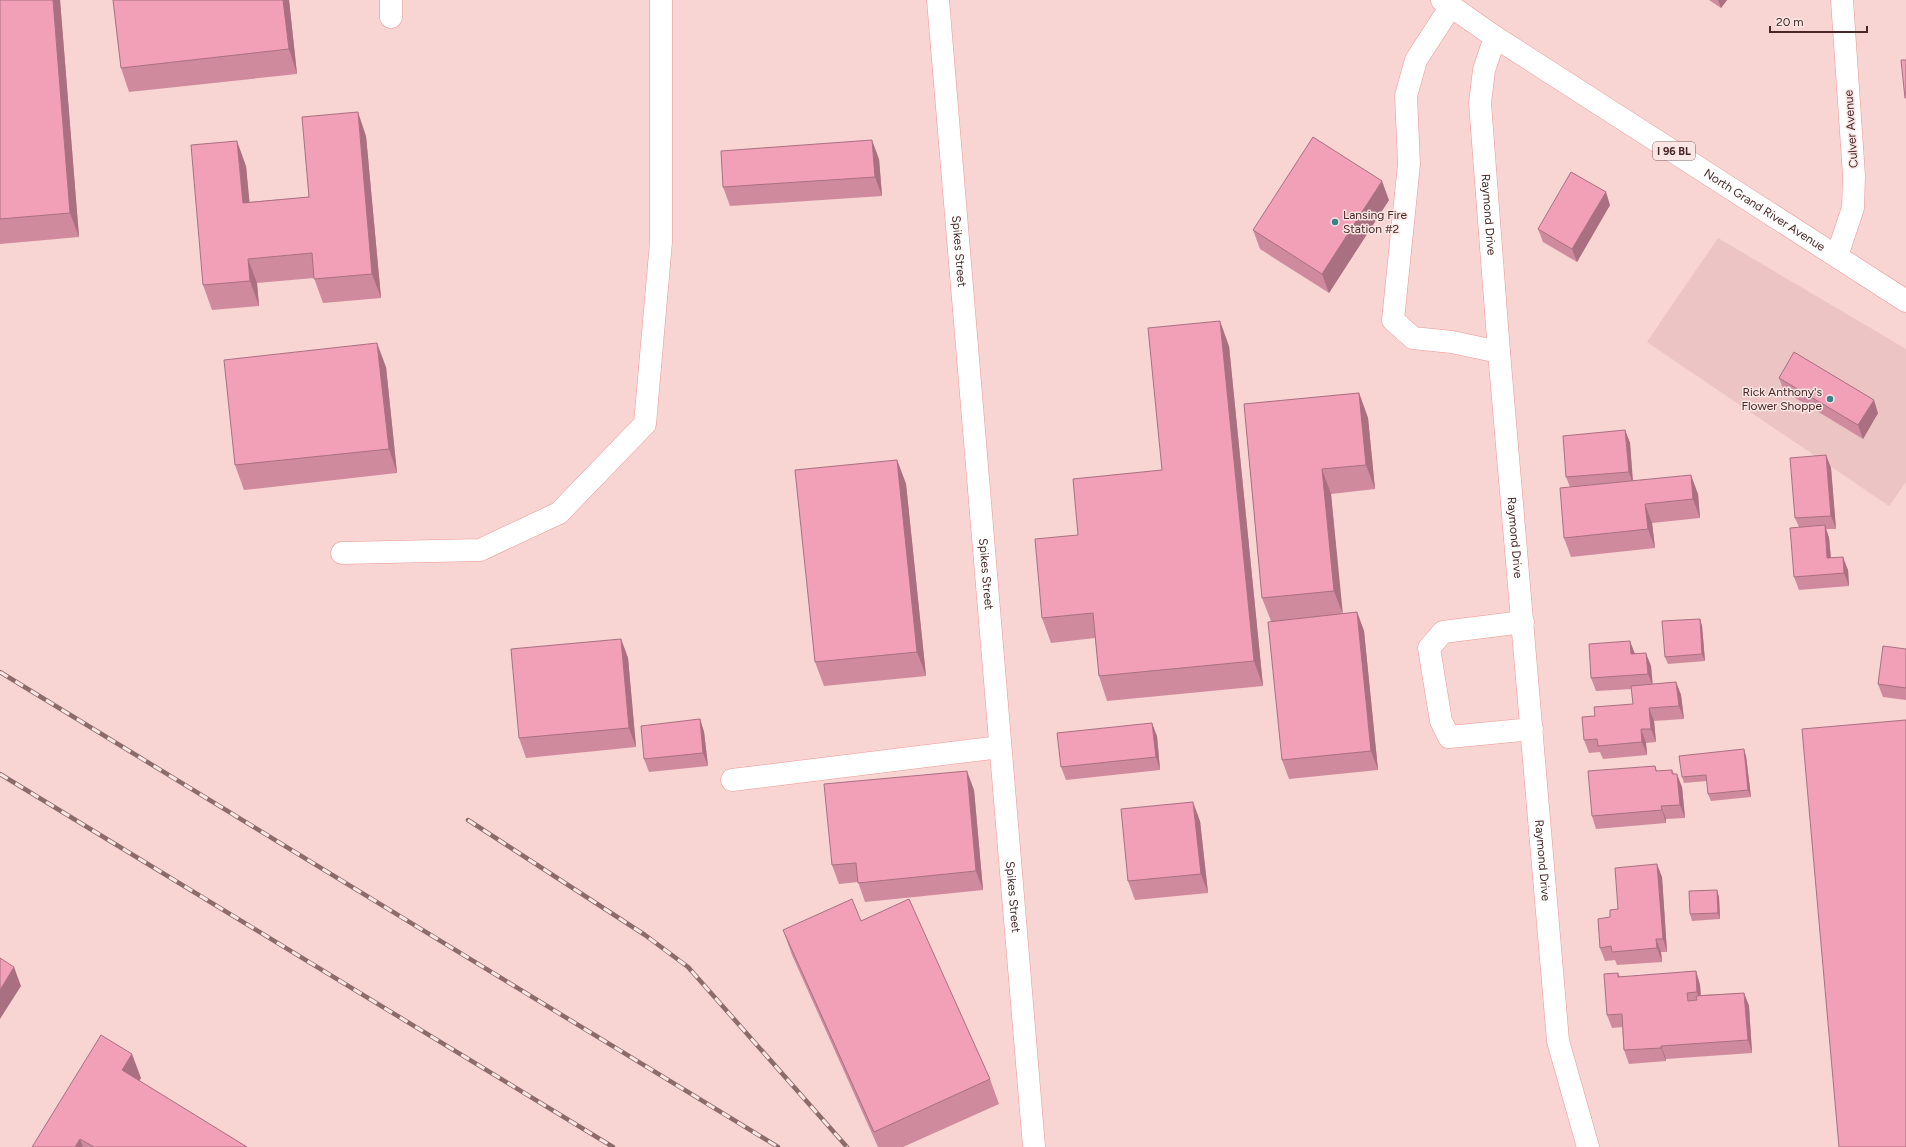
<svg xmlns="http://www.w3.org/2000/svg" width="1906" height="1147" font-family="Figtree,sans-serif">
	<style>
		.built { fill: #ebc4c3 }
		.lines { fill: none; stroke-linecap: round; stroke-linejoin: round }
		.minor-casing { stroke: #eb9896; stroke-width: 23 }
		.major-casing { stroke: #eb9896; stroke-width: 23 }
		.minor { stroke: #fff; stroke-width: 22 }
		.major { stroke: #fff; stroke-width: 22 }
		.rail-casing { stroke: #8d6b6a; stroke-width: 4.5 }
		.rail { stroke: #f9e6e5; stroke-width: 3; stroke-dasharray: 9; stroke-linecap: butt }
		.wall { fill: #d08a9e }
		.shaded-wall { fill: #a97081 }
		.building { fill: #f2a0b8; stroke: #a97081 }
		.poi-dot { fill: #3a8387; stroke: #f9e6e5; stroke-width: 1.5 }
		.labels { text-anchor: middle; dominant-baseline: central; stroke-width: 3; stroke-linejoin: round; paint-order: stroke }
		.shield { fill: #f9e6e5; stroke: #7d605f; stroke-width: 1 }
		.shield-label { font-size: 11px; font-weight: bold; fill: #482726 }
		.street-label { font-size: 12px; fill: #482726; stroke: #f9e6e5 }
		.poi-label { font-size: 12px; fill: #482726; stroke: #f9e6e5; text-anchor: start }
	</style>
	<rect width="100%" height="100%" fill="#f8d4d3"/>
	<polygon class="built" points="1718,238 1906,349 1906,482 1889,506 1647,342"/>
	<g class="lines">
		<defs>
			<g id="minor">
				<path id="s1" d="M 938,0 L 1034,1147"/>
				<polyline points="1451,6 1416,60 1406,96 1409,164 1393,320 1413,338 1452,342 1499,352"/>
				<polyline points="391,17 391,0"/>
				<path id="s2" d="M 1495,37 L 1484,70 L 1480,103 L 1499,352 L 1558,1041 L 1588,1147"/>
				<polyline points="1837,256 1853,208 1854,176 1842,0"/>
				<polyline points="342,553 480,550 559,513 645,424 661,242 661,0"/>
				<polyline points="1523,622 1443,632 1429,648 1441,721 1449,737 1532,729"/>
				<polyline points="732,780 1000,747"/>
			</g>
			<g id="major">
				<path id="s3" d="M 1442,0 L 1495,37 L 1906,301"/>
			</g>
		</defs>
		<use href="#minor" class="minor-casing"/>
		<use href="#major" class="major-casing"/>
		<use href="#minor" class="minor"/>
		<use href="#major" class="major"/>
		<defs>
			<g id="rail">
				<polyline points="0,672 778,1147"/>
				<polyline points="0,774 613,1147"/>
				<polyline points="468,820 645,935 688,967 847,1147"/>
			</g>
		</defs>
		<use href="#rail" class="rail-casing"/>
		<use href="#rail" class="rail"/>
	</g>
	<g class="wall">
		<polygon points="0,0 60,0 79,237 0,244"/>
		<polygon points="113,0 289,0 297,74 129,92 121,68"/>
		<polygon points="1709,0 1727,0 1721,8"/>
		<polygon points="366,136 381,298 323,303 314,278 257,283 259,306 212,310 203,285 246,166 249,202 309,197"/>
		<polygon points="879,159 882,196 730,206 723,187"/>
		<polygon points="1389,200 1329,293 1260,249 1253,230"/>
		<polygon points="1610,205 1577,262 1543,242 1538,229"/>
		<polygon points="1229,346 1263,686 1107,701 1099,676 1095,638 1051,643 1042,618 1078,535 1162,470"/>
		<polygon points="386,367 397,473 244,490 235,465"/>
		<polygon points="1779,378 1878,413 1863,439 1784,391"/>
		<polygon points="1359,393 1368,418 1375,489 1331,494 1342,614 1357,612 1364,631 1378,770 1289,779 1282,760 1271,621 1262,598 1244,404"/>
		<polygon points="1625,430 1630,443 1633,481 1698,494 1700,518 1652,523 1655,548 1571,557 1564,538 1570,487 1566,477"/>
		<polygon points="1826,455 1831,468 1836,529 1826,529 1829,538 1831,558 1848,570 1849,586 1799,590 1794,577 1799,527 1795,518"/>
		<polygon points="897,460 906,484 926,676 824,686 815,662"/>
		<polygon points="1700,619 1702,626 1705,661 1668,664 1665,657"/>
		<polygon points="621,639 628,658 636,747 526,758 519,738"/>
		<polygon points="1906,649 1906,700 1883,697 1878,684"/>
		<polygon points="1634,654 1651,666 1652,684 1676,682 1681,695 1684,719 1654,721 1656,742 1646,743 1647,755 1603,759 1600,752 1589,753 1584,740 1595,716 1633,704 1632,689 1596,691 1591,678"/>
		<polygon points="700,719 704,732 708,766 649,772 644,759"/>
		<polygon points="1157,736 1160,770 1066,780 1061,767"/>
		<polygon points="1746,756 1751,797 1711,801 1708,794 1707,781 1684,783 1682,777"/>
		<polygon points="1655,766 1657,771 1672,770 1674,774 1682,787 1685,818 1666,819 1666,823 1596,829 1592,816"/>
		<polygon points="974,790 983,890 865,902 858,882 839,884 832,865"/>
		<polygon points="1200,821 1208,893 1135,900 1128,881"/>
		<polygon points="1662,877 1667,952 1661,952 1662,962 1617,965 1615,960 1605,961 1600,948 1610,917 1618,909"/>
		<polygon points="1717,890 1719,897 1720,919 1692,921 1690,914"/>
		<polygon points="861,921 990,1079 999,1104 903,1147 878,1147 792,955 783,930"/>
		<polygon points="1696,971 1700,985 1701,995 1744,993 1749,1006 1752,1053 1666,1059 1666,1061 1629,1064 1624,1050 1622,1027 1612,1028 1607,1015 1618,973 1620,977"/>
		<polygon points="141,1078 139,1081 247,1147 32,1147"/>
	</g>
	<g class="shaded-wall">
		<polygon points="53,0 60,0 79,237 70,213"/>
		<polygon points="283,0 289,0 297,74 289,49"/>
		<polygon points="1718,0 1727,0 1721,8"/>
		<polygon points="358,112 366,136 381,298 372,274"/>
		<polygon points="872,140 879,159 882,196 875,177"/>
		<polygon points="237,141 246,166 252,227 243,203"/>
		<polygon points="1382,181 1389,200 1329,293 1322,274"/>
		<polygon points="1606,192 1610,205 1577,262 1572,249"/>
		<polygon points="248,259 257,283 259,306 250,281"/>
		<polygon points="1220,321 1229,346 1263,686 1254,661"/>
		<polygon points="377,343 386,367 397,473 389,449"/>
		<polygon points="1359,393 1368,418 1375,489 1366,465"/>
		<polygon points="1874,400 1878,413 1863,439 1858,425"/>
		<polygon points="1625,430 1630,443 1633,485 1629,472"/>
		<polygon points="1826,455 1831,468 1836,529 1831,516"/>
		<polygon points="897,460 906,484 926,676 917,652"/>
		<polygon points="1322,469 1331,494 1343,615 1334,591"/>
		<polygon points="1691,475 1698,494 1700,518 1693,499"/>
		<polygon points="1645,504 1652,523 1655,548 1648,529"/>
		<polygon points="1825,525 1829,538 1832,571 1827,558"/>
		<polygon points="1843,557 1848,570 1849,586 1844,573"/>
		<polygon points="1357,612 1364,631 1378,770 1371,751"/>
		<polygon points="1700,619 1702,626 1705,661 1702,654"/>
		<polygon points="621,639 628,658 636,747 629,728"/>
		<polygon points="1630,641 1635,654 1631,654"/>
		<polygon points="1646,653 1651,666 1653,687 1648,674"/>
		<polygon points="1676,682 1681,695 1684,719 1679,706"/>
		<polygon points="1649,708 1654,721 1656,742 1651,729"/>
		<polygon points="700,719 704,732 708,766 703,753"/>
		<polygon points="1152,723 1157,736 1160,770 1156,757"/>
		<polygon points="1641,729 1646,743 1647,755 1642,742"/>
		<polygon points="1744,749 1746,756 1751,797 1748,790"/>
		<polygon points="967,771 974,790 983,890 976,871"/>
		<polygon points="1677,774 1682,787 1685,818 1680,805"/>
		<polygon points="1193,802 1200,821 1208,893 1201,874"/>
		<polygon points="1661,806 1666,819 1666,823 1662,810"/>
		<polygon points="1657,864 1662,877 1667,952 1663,939"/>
		<polygon points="1717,890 1719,897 1720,919 1718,913"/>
		<polygon points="1656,939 1661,952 1662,962 1657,948"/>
		<polygon points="14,967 21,986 0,1019 0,990"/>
		<polygon points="1696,971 1700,985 1701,1005 1697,992"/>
		<polygon points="1744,993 1749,1006 1752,1053 1748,1040"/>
		<polygon points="1661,1046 1666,1059 1666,1061 1661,1048"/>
		<polygon points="132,1054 141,1078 131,1095 122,1070"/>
		<polygon points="80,1139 83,1147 75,1147"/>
	</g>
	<g class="building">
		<polygon points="0,0 53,0 70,213 0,219"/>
		<polygon points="113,0 283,0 289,49 121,68"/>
		<polygon points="1901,60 1906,60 1906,98 1905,98"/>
		<polygon points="358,112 372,274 314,279 312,253 248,259 250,281 203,285 191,145 237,141 243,203 309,197 302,117"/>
		<polygon points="1313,137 1382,181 1322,274 1253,230"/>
		<polygon points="872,140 875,177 723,187 721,151"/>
		<polygon points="1571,172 1606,192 1572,249 1538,229"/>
		<polygon points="1220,321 1254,661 1099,676 1093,613 1042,618 1035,539 1078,535 1073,479 1162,470 1148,328"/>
		<polygon points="377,343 389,449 235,465 224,360"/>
		<polygon points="1794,352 1874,400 1858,425 1779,378"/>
		<polygon points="1359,393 1366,465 1322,469 1334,591 1262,598 1244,404"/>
		<polygon points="1625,430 1629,472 1566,477 1563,436"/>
		<polygon points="1826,455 1831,516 1795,518 1790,458"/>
		<polygon points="897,460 917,652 815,662 795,470"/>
		<polygon points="1691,475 1693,499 1645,504 1648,529 1564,538 1560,488"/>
		<polygon points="1825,525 1827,558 1843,557 1844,573 1794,577 1790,528"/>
		<polygon points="1357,612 1371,751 1282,760 1268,622"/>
		<polygon points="1700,619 1702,654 1665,657 1662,621"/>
		<polygon points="621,639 629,728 519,738 511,649"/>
		<polygon points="1630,641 1631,654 1646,653 1648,674 1591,678 1589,644"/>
		<polygon points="1883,646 1906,649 1906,688 1878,684"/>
		<polygon points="1676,682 1679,706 1649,708 1651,729 1641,729 1642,742 1598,746 1597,739 1584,740 1582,717 1595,716 1594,707 1633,704 1631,686"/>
		<polygon points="700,719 703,753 644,759 641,726"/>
		<polygon points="1906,720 1906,1147 1839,1147 1802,729"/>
		<polygon points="1152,723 1156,757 1061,767 1057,733"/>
		<polygon points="1744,749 1748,790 1708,794 1706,775 1682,777 1679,756"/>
		<polygon points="1655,766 1656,771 1672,770 1672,774 1677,774 1680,805 1661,806 1662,810 1592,816 1588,771"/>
		<polygon points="967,771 976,871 858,883 856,863 832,865 824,784"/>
		<polygon points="1193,802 1201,874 1128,881 1121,809"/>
		<polygon points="1657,864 1663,939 1656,939 1657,948 1612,952 1611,946 1600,948 1598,919 1610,917 1610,910 1618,909 1615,868"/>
		<polygon points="1717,890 1718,913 1690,914 1689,891"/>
		<polygon points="852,899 861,921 909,899 990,1079 874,1132 783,930"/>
		<polygon points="0,958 14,967 0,990"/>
		<polygon points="1696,971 1697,992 1687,993 1688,1001 1697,1000 1696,996 1744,993 1748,1040 1661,1046 1661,1048 1624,1050 1622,1014 1607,1015 1604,974 1618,973 1618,977"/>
		<polygon points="101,1035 132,1054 122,1070 247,1147 94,1147 80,1139 75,1147 32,1147"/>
	</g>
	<g class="poi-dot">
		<circle cx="1335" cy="222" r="4"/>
		<circle cx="1830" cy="399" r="4"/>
	</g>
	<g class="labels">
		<rect class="shield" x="1653" y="142" width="42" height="18" rx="3"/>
		<g class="shield-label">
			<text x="1674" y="151">I 96 BL</text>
		</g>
		<g class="street-label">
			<text transform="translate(1851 129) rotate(-94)">Culver Avenue</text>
			<text stroke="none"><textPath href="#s3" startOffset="385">North Grand River Avenue</textPath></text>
			<text stroke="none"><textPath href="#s2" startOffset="180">Raymond Drive</textPath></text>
			<text stroke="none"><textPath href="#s1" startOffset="252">Spikes Street</textPath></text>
			<text stroke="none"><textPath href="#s2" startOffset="504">Raymond Drive</textPath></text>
			<text stroke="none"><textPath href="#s1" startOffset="576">Spikes Street</textPath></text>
			<text stroke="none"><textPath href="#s2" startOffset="828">Raymond Drive</textPath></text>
			<text stroke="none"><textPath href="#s1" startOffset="900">Spikes Street</textPath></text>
		</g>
		<g class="poi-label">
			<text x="1343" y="215">Lansing Fire<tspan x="1343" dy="14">Station #2</tspan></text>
			<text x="1822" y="392" text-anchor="end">Rick Anthony's<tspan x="1822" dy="14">Flower Shoppe</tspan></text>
		</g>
	</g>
	<path d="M1770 26v6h97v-6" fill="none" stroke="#482726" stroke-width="2"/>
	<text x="1776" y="26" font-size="12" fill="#482726" stroke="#f9e6e5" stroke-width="3" paint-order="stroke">20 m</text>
</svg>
